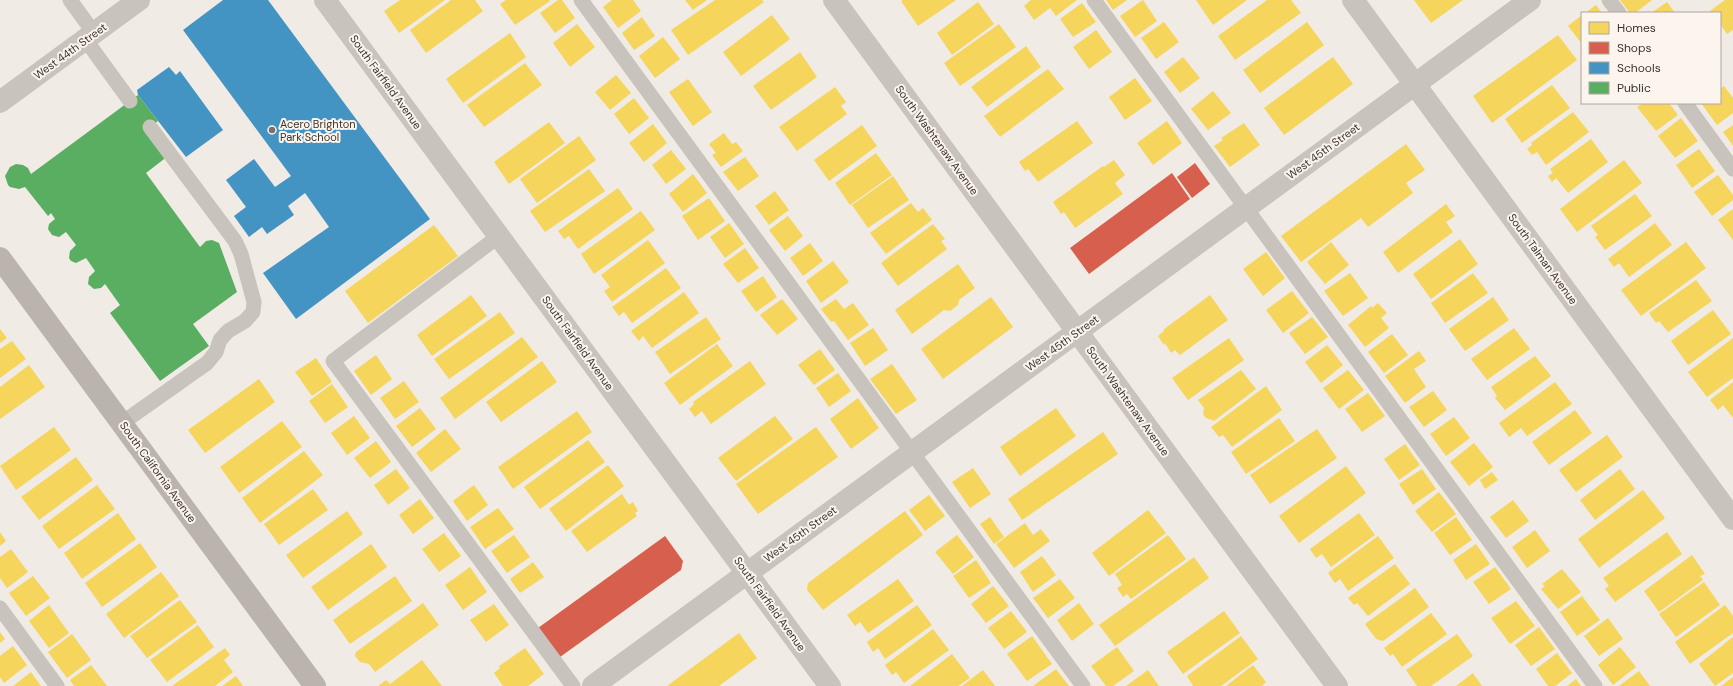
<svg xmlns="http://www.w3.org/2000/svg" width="1733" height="686" font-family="'DM Sans',sans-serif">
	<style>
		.homes { fill: #f6d55c }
		.shops { fill: #d6604d }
		.schools { fill: #4393c3 }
		.public { fill: #5aae61 }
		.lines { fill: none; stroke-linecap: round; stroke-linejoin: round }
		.service { stroke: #c9c3be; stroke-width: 15 }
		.minor { stroke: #c9c3be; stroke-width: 22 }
		.secondary { stroke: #bab3ae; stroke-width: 22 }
		.poi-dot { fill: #7a716c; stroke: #fbf5ee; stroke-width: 1.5 }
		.labels { text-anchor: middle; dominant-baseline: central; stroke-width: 4; stroke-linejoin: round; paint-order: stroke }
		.street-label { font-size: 11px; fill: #3b302b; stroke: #fbf5ee }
		.poi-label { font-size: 11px; fill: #3b302b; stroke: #fbf5ee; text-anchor: start }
	</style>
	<rect width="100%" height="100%" fill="#f0ebe5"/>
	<g class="homes">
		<polygon points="400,0 445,0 399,33 384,11"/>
		<polygon points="451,0 475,0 483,11 426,53 410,30"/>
		<polygon points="506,0 549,0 550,1 515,25 500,4"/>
		<polygon points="558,0 562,0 575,18 555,33 540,13"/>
		<polygon points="612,0 633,0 641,11 618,28 603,7"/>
		<polygon points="685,0 707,0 693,10"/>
		<polygon points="715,0 762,0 764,2 688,55 671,30"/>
		<polygon points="903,0 956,0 918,26 901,1"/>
		<polygon points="1031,0 1077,0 1056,16 1050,8 1034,20 1024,6"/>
		<polygon points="1106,0 1127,0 1113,10"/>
		<polygon points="1143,0 1157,21 1135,37 1120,16"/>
		<polygon points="1196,0 1247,0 1213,25"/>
		<polygon points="1267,0 1291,0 1301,13 1235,60 1218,36"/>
		<polygon points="1414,0 1463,0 1431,23"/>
		<polygon points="1620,0 1652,0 1635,13 1630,13"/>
		<polygon points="1725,0 1733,0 1733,30 1727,34 1720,24 1720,13 1712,13 1710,11"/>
		<polygon points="978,2 994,24 952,55 937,33"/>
		<polygon points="1667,2 1675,13 1651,13"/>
		<polygon points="1082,3 1096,22 1073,37 1060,19"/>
		<polygon points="1596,5 1602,13 1585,13"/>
		<polygon points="772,15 790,39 741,76 723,52"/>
		<polygon points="1582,15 1582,44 1568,26"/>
		<polygon points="642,17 655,36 634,50 622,33"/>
		<polygon points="1164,22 1179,42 1156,59 1141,38"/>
		<polygon points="1307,22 1324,45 1260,93 1243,70"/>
		<polygon points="577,24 595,47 570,67 553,43"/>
		<polygon points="999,24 1016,47 960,86 944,63"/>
		<polygon points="1096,30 1112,52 1089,69 1073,47"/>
		<polygon points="510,33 526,57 463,103 446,79"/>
		<polygon points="1558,35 1577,60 1492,123 1473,96"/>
		<polygon points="663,37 680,59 655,78 639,56"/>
		<polygon points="1026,46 1041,67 987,107 971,87"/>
		<polygon points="800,52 817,77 771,110 753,86"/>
		<polygon points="1183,57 1200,78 1180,93 1164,72"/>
		<polygon points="1333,57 1353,84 1284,135 1264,108"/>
		<polygon points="525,63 542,85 484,127 467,105"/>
		<polygon points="1048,69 1064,89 1000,137 984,116"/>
		<polygon points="616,75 631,93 610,110 595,92"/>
		<polygon points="1135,78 1152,101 1125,120 1109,97"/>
		<polygon points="688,79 712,112 693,126 669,92"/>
		<polygon points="1552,85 1570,108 1522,143 1505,119"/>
		<polygon points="1724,86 1733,98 1733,113 1717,125 1701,103 1720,103 1720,89"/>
		<polygon points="835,87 846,102 841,106 847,114 797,151 779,127"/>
		<polygon points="1213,91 1231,113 1208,130 1191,109"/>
		<polygon points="634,98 649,118 629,134 614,114"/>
		<polygon points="1643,103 1669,103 1678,115 1656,131 1637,107"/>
		<polygon points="1573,112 1589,132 1546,165 1537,152 1532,155 1527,149 1532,145 1531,143"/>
		<polygon points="1681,118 1698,141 1675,158 1658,136"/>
		<polygon points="1077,121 1093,143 1038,182 1028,169 1025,171 1019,162"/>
		<polygon points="1167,121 1182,143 1153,165 1137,143"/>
		<polygon points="549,122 565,143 509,184 494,162"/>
		<polygon points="1244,123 1260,145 1230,167 1214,146 1223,140 1221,138"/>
		<polygon points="653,124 667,143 644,162 629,143"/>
		<polygon points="862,125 877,146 829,181 814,160"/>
		<polygon points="1733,125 1733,146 1723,132"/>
		<polygon points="724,133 732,144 736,142 743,151 721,167 712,155 716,153 709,144"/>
		<polygon points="579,136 596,160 537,203 520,179"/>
		<polygon points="1591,139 1608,162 1568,193 1556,178 1552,182 1548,176 1553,173 1550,169"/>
		<polygon points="1406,144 1425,170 1406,183 1413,193 1368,227 1361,218 1301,262 1281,236"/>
		<polygon points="1699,149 1715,171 1692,188 1676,165"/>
		<polygon points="671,150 686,169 666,184 652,165"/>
		<polygon points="876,153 892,175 850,205 835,183"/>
		<polygon points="745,157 759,176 738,191 723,172"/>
		<polygon points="1114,160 1125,175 1115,183 1123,194 1075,228 1064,212 1061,214 1053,202 1103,166 1104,167"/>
		<polygon points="1624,160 1642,183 1577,232 1560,209"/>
		<polygon points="589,169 605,191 545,232 530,211"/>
		<polygon points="693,174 707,193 683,212 669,194"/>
		<polygon points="1718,175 1733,195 1733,200 1712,216 1694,192"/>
		<polygon points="893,176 909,200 868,228 852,205"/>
		<polygon points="618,188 633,209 578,249 569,236 564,239 558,231"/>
		<polygon points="775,191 789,210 769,225 755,206"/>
		<polygon points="1635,194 1652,216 1605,250 1595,237 1598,235 1591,226"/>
		<polygon points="709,198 725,221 698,240 682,216"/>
		<polygon points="911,203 918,212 923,208 932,220 886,254 870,233"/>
		<polygon points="1446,204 1455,216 1446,222 1453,232 1398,273 1383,252"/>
		<polygon points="1733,209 1733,240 1718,220"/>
		<polygon points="641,211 655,230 594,274 581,254"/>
		<polygon points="788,216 803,236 785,251 769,230"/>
		<polygon points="729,223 744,244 725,258 710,237"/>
		<polygon points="1655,223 1672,245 1629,277 1619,263 1614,267 1608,259"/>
		<polygon points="933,224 945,239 941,241 947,249 898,286 881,263"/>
		<polygon points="434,225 458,256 368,323 345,291"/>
		<polygon points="1460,239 1478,264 1431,299 1413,274"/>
		<polygon points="648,240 665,263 612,302 604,291 610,287 601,275"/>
		<polygon points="1331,242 1349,265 1325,284 1307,262"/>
		<polygon points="1686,242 1706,268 1641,316 1621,290"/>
		<polygon points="810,243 823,261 803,276 790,258"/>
		<polygon points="745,248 759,268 738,283 723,264"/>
		<polygon points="1266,252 1285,278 1263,296 1243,269"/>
		<polygon points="833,261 849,282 821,303 806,281"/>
		<polygon points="958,264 975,288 959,300 958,305 950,311 944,310 912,334 895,310"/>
		<polygon points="666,268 681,288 632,323 624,312 619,316 612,307"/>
		<polygon points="1350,273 1368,298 1343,316 1324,291"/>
		<polygon points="1473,273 1488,293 1445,323 1431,303"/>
		<polygon points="763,276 777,297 756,312 741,291"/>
		<polygon points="1696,280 1712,301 1668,332 1659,321 1656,323 1649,313"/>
		<polygon points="1292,291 1309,313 1283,333 1266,310"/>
		<polygon points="684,292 699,313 652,348 643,336 639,341 631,331"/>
		<polygon points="471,295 487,316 432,356 417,335"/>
		<polygon points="1210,295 1228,320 1180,355 1175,350 1171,353 1165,343 1164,345 1158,336 1164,331 1163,330"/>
		<polygon points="991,297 1013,327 943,379 921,349"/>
		<polygon points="1493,297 1509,320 1465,351 1449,329"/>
		<polygon points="782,299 798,319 777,335 760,315"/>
		<polygon points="836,299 844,309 853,303 869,325 848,340 834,321 831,322 821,309"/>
		<polygon points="1378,303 1387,313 1381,318 1389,328 1365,347 1348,325 1371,306 1372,308"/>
		<polygon points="1713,310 1731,334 1688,365 1671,341"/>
		<polygon points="500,312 515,333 449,379 434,359"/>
		<polygon points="706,317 721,339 670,374 655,352"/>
		<polygon points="1312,317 1328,337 1305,354 1289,333"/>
		<polygon points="873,328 888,350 865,366 850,343"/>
		<polygon points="1514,328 1530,349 1487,380 1471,359"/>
		<polygon points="0,329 7,338 0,343"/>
		<polygon points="1392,334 1408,355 1384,373 1368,352"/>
		<polygon points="522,337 538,357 455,419 440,398"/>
		<polygon points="1229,338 1244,360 1188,400 1172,378"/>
		<polygon points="1733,338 1733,378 1707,397 1688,372"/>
		<polygon points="12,341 26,359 0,378 0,349"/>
		<polygon points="717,344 733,366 680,405 664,383"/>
		<polygon points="1327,345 1343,365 1321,383 1305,362"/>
		<polygon points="820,349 835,370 814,385 798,365"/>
		<polygon points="1419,351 1426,361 1414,369 1426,387 1405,403 1385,376"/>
		<polygon points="376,355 392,379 371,395 354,371"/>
		<polygon points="1535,356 1551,376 1505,410 1495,398 1497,396 1491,387"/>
		<polygon points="316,358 332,382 312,396 295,372"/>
		<polygon points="542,361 557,382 501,422 486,402"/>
		<polygon points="750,361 766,384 711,424 702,411 695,417 689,409 694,404 693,402"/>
		<polygon points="892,364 917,400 896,414 870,379"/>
		<polygon points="29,365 45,387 0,419 0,387"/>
		<polygon points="1241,370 1256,389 1214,421 1206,418 1203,414 1204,408 1198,400"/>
		<polygon points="1348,370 1364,390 1339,409 1323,388"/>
		<polygon points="838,373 851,391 829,407 816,388"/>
		<polygon points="259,379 275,402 205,453 188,430"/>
		<polygon points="404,381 419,402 395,419 380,398"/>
		<polygon points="1555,382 1572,404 1527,436 1521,428 1509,437 1499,423"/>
		<polygon points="1733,382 1733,418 1723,405 1718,410 1710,400"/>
		<polygon points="332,384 348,407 325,423 309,401"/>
		<polygon points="1266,386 1282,410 1232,447 1223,435 1219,437 1211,427"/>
		<polygon points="1433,391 1447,410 1424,427 1409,407"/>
		<polygon points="1368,393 1385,416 1362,432 1345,409"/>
		<polygon points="858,398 879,428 851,449 830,419"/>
		<polygon points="420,408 436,429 412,447 396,426"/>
		<polygon points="1056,408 1076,436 1020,476 1000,447"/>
		<polygon points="1575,410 1592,433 1549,465 1532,442"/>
		<polygon points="577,411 592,432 513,489 498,467"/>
		<polygon points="354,416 370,438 347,455 331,433"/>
		<polygon points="775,416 793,439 736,481 718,458"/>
		<polygon points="1454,417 1470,438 1446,456 1430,434"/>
		<polygon points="1279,418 1295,441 1246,474 1231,452"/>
		<polygon points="282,421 302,447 239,493 220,467"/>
		<polygon points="54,427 71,450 16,490 0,466"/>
		<polygon points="816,427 838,457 758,514 736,484"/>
		<polygon points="445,429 461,449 431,472 416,453"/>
		<polygon points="1317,429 1337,458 1270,504 1250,475"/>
		<polygon points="1103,432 1118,454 1022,520 1008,499"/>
		<polygon points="1607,435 1623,457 1576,492 1559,470"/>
		<polygon points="588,440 605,462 540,509 524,487"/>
		<polygon points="376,441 391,462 370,478 354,458"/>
		<polygon points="1474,443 1493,467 1469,486 1450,462"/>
		<polygon points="1405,444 1420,465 1399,480 1384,459"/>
		<polygon points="304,451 323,475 260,523 242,498"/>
		<polygon points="76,457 93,480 39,520 21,497"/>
		<polygon points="608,465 624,486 566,531 549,509"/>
		<polygon points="1346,466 1366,493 1299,543 1279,516"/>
		<polygon points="973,468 991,494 970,508 952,482"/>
		<polygon points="396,469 410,488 388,505 374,485"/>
		<polygon points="1422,469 1436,489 1413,505 1399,484"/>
		<polygon points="1620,469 1635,489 1595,520 1580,500"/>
		<polygon points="1492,472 1498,480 1485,489 1480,480"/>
		<polygon points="97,485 115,509 59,549 42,526"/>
		<polygon points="474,485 488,505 467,521 453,501"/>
		<polygon points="313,489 328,510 279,545 264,524"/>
		<polygon points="1643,490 1665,518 1599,568 1578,539"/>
		<polygon points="1439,492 1456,514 1432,532 1415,511"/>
		<polygon points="622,494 629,505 633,502 638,511 635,513 637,516 587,552 571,531"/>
		<polygon points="929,495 945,516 925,531 909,510"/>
		<polygon points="420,499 434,518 413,534 399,515"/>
		<polygon points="1513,500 1529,521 1506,538 1490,517"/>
		<polygon points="498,508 514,529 485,549 470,527"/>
		<polygon points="1148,510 1166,533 1109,576 1092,553"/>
		<polygon points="347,511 363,534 303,578 286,555"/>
		<polygon points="905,511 923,535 823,610 807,590 808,583"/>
		<polygon points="118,513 136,539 82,579 64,553"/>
		<polygon points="1359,513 1375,535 1331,567 1322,554 1316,558 1310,549"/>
		<polygon points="990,517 1004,537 994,544 980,524"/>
		<polygon points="1456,517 1472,540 1450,555 1434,533"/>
		<polygon points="1025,523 1033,535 1041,529 1050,541 1014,568 996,544"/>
		<polygon points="1535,530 1550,551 1527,568 1512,547"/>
		<polygon points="0,532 6,541 0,546"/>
		<polygon points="1667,532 1682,554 1615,602 1605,589 1609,586 1603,578"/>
		<polygon points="444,533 461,556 439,572 422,549"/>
		<polygon points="514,535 530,557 507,573 491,551"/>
		<polygon points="957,535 974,557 953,574 935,552"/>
		<polygon points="1168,535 1186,559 1131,599 1127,594 1123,597 1117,588 1122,585 1115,574"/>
		<polygon points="1378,536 1394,558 1348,591 1340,579 1335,583 1328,573"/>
		<polygon points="140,543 157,567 102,607 85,583"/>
		<polygon points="371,544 387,567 328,610 311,587"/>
		<polygon points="1476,544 1490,564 1466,580 1453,560"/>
		<polygon points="11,549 28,572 7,588 0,578 0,557"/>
		<polygon points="1692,555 1705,574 1700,576 1703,580 1659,612 1644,591"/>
		<polygon points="1042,556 1056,575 1033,592 1020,572"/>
		<polygon points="1194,557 1209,578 1115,646 1099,625"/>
		<polygon points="976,560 991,583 969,598 953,576"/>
		<polygon points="533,562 544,577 520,593 510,579"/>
		<polygon points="1395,564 1410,584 1368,616 1357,603 1354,605 1348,598"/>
		<polygon points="470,567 487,592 463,610 445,585"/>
		<polygon points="1495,567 1511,589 1489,604 1473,582"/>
		<polygon points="1562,569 1581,592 1558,609 1541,589 1545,586 1542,584"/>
		<polygon points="161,572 179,596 124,638 106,614"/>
		<polygon points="33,576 50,598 26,616 9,593"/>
		<polygon points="395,576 412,601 350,644 333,620"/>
		<polygon points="898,579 914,601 868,633 860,622 855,626 847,615"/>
		<polygon points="1060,579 1075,598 1048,618 1033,598"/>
		<polygon points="1704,582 1720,605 1676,637 1659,614"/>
		<polygon points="993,586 1009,606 986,623 971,604"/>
		<polygon points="1415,588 1429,607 1383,641 1376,639 1365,624"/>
		<polygon points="1582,596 1600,620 1577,636 1560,612"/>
		<polygon points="180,600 197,622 147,658 130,636"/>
		<polygon points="1516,601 1535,626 1510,644 1491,618"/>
		<polygon points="423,603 439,625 375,672 369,664 360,662 355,656 356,652"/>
		<polygon points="1079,603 1094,624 1072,641 1057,620"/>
		<polygon points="494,604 509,625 486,642 470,620"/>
		<polygon points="49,605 69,633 49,648 29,621"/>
		<polygon points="917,605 932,625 885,659 878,648 873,652 867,642"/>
		<polygon points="1725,605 1733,616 1733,633 1690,664 1675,642"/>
		<polygon points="1011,611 1027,632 1004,649 988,628"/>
		<polygon points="1224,611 1240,633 1183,674 1167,652"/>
		<polygon points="1431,613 1447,634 1402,667 1393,654 1390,656 1384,648"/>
		<polygon points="1608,618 1623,639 1599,656 1584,636"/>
		<polygon points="198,625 214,647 167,682 150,660"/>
		<polygon points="1539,627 1555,649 1531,666 1515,645"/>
		<polygon points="933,629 949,650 904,683 896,672 892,675 885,665"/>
		<polygon points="0,632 5,639 0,643"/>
		<polygon points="739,633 757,658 719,686 667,686"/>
		<polygon points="72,634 91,660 67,678 48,652"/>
		<polygon points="1457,634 1473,656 1431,686 1417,686 1406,670"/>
		<polygon points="1032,636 1052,664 1027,681 1007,654"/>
		<polygon points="1241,636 1258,659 1221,686 1193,686 1187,676"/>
		<polygon points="1733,637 1733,673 1715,686 1699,664"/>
		<polygon points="13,646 27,665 4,683 0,677 0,656"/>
		<polygon points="1117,647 1134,671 1113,686 1106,686 1091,666"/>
		<polygon points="1620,647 1636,667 1613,685 1598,665"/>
		<polygon points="225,648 230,655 224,660 233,672 215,686 172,686"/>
		<polygon points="525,648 544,674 528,686 503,686 494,673 500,668 499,666"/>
		<polygon points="1557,653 1572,673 1555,686 1548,686 1536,669"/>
		<polygon points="952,654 970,678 958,686 910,686"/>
		<polygon points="422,660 442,686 378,686 386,680 390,684"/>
		<polygon points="91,665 107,686 74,686 70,680"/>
		<polygon points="1253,665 1266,682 1262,686 1226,686"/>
		<polygon points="1056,669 1069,686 1033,686"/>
		<polygon points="983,670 995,686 962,686"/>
		<polygon points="1148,670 1159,686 1126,686"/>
		<polygon points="1639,671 1650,686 1619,686"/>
		<polygon points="31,672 41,686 13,686"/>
		<polygon points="1473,673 1482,686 1456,686"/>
		<polygon points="236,676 243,686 222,686"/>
		<polygon points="1733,677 1733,686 1721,686"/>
		<polygon points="1576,679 1581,686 1567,686"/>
	</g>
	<g class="shops">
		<polygon points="1195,163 1210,184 1192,198 1177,177"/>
		<polygon points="1172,173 1190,199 1089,274 1070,248"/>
		<polygon points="665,536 683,561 681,570 560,657 538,628"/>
	</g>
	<g class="schools">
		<polygon points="223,0 268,0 430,219 296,319 263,273 329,227 305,193 288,206 294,215 267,234 262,227 249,237 234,216 246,207 226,180 254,159 275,187 291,176 183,30"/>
		<polygon points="169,67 176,75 180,71 223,130 186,157 138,95 137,90"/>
	</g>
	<polygon class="public" points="138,95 158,121 150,127 168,156 146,173 200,247 206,241 212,240 219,243 237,292 193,324 209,346 160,381 110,313 120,305 105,284 101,288 94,289 88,284 89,277 95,271 86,258 76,263 71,261 69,258 70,251 76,245 66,232 59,237 52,235 48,229 49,224 55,219 51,213 48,216 25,187 19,189 10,187 8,185 5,176 10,167 16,164 23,165 28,168 31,174"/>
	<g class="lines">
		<g class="service">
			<polyline points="70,0 94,33"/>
			<polyline points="581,0 1083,686"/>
			<polyline points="1094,0 1595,686"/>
			<polyline points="1609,0 1619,13"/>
			<polyline points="85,39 130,101"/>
			<polyline points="1685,103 1733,169"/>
			<polyline points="499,236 333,361 573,686"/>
			<polyline points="122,423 207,363 216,352 220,340 228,331 245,321 253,312 254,302 241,254 235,241 150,127"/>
			<polyline points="0,608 57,686"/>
		</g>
		<g class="minor">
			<polyline points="325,0 830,686"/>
			<polyline points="834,0 1337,686"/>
			<polyline points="1353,0 1733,519"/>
			<polyline points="0,102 139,0"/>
			<polyline points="593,686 1530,0"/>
		</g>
		<polyline class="secondary" points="0,258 315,686"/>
	</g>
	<circle class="poi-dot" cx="272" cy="130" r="4"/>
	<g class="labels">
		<g class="street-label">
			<text transform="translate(70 51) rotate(-36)">West 44th Street</text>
			<text transform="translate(386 82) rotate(54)">South Fairfield Avenue</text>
			<text transform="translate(937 140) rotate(54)">South Washtenaw Avenue</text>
			<text transform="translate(1323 151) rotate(-36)">West 45th Street</text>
			<text transform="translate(1543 259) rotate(54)">South Talman Avenue</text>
			<text transform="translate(578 343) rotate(54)">South Fairfield Avenue</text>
			<text transform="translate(1062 343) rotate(-36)">West 45th Street</text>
			<text transform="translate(1128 401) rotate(54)">South Washtenaw Avenue</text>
			<text transform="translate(158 472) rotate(54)">South California Avenue</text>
			<text transform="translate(800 534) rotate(-36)">West 45th Street</text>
			<text transform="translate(770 604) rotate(54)">South Fairfield Avenue</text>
		</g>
		<g class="poi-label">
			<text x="280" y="124">Acero Brighton<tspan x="280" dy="13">Park School</tspan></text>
		</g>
	</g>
	<rect x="1581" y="12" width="140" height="92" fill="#fbf5ee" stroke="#aea6a0"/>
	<rect x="1589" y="22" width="20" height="12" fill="#f6d55c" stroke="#aea6a0"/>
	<text x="1617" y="32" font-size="12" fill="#3b302b">Homes</text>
	<rect x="1589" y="42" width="20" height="12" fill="#d6604d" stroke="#aea6a0"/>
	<text x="1617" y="52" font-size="12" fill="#3b302b">Shops</text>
	<rect x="1589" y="62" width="20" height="12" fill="#4393c3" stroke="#aea6a0"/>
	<text x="1617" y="72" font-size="12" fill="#3b302b">Schools</text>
	<rect x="1589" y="82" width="20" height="12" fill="#5aae61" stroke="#aea6a0"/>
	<text x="1617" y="92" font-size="12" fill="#3b302b">Public</text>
</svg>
